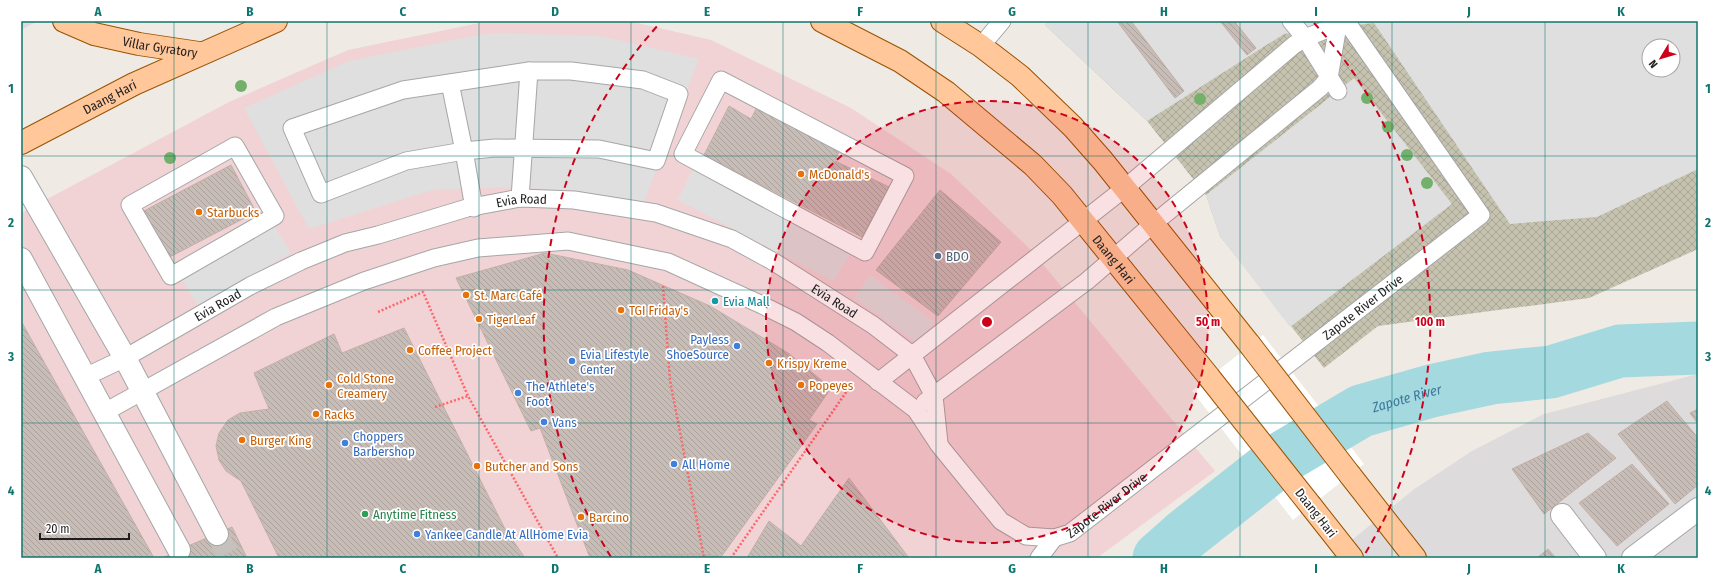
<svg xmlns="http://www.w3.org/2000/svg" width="1719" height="579" font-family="'Fira Sans Condensed',sans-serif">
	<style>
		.residential { fill: #dddbdc }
		.commercial { fill: #f1d3d5 }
		.construction { fill: url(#construction-cross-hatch); fill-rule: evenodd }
		.parking { fill: #dfdfdf; fill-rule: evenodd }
		.pier { fill: #fff }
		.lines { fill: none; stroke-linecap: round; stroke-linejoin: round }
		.river { stroke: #a3d9df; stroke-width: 53 }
		.building { fill: url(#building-back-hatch); stroke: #c2afa6 }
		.tertiary-tunnel { stroke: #c6c1bd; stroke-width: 22; stroke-dasharray: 22 11; stroke-linecap: butt }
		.service-casing { stroke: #a6a6a6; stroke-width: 19 }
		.minor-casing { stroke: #a6a6a6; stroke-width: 24 }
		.tertiary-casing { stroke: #a6a6a6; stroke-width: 24 }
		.primary-casing { stroke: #995300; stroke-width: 24 }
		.path { stroke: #ff666a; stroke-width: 2.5; stroke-dasharray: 2 2; stroke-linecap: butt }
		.service { stroke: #fff; stroke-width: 17 }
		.minor { stroke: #fff; stroke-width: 22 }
		.tertiary { stroke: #fff; stroke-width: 22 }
		.primary { stroke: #ffc79a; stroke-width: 22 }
		.primary-bridge-casing { stroke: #995300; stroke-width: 24; stroke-linecap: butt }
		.primary-bridge { stroke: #ffc79a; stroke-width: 22 }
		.tree { fill: #73b16a }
		.grid { fill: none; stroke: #0f766e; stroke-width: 1; stroke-opacity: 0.55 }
		.ring { fill: none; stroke: #cd001a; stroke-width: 2; stroke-dasharray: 7 5 }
		.food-dot { fill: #e8710a; stroke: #fff; stroke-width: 1.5 }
		.service-dot { fill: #5c6f8a; stroke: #fff; stroke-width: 1.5 }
		.culture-dot { fill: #0f9aa8; stroke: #fff; stroke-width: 1.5 }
		.shop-dot { fill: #3f7fe0; stroke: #fff; stroke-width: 1.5 }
		.leisure-dot { fill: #2e9e5b; stroke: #fff; stroke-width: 1.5 }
		.labels { text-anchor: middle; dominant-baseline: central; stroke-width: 3.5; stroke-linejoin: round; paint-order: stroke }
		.street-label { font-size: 13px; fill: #1f1f1f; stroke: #fff }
		.food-label { font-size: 13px; fill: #c56008; stroke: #fff; text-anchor: start }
		.service-label { font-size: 13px; fill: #4e5e75; stroke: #fff; text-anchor: start }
		.culture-label { font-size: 13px; fill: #0d838f; stroke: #fff; text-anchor: start }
		.shop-label { font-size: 13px; fill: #366cbe; stroke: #fff; text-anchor: start }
		.leisure-label { font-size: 13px; fill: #27864d; stroke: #fff; text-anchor: start }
		.water-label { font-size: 14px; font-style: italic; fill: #3e789b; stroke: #fff }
		.centre { fill: #cd001a; stroke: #fff; stroke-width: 2 }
		.ring-label { font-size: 12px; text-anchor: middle; font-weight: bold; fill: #cd001a; stroke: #fff; stroke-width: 3.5; stroke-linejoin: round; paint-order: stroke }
		.neatline { fill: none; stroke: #0f766e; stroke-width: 1.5 }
		.grid-label { font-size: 13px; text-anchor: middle; font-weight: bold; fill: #0f766e }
	</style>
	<defs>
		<pattern id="construction-cross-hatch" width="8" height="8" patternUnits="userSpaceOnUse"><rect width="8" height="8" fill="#c5c2af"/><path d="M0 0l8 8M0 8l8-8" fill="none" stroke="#a9a696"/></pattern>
		<pattern id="building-back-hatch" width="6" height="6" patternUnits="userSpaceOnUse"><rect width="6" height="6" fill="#c8bcb7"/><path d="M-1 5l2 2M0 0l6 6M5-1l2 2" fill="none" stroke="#aba19d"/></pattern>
	</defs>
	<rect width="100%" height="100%" fill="#f0eae4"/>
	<g class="residential">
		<polygon points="21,21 38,21 21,30"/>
		<polygon points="1698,374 1698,558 1330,558 1413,490 1472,451 1544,414"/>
	</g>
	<polygon class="commercial" points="517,21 629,21 711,40 851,108 951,174 1031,250 1215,471 1097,558 21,558 21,213 229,102 348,50 484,22"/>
	<path class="construction" d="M 1049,21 L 1698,21 L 1698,249 L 1589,298 L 1378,326 L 1324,368 L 1220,236 L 1206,195 L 1147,121 L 1045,25 ZM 1649,46 L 1673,46 L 1673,70 L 1649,70 Z"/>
	<g class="parking">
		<path d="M 1049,21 L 1698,21 L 1698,169 L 1597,217 L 1510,224 L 1374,23 L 1284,34 L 1147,121 L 1045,25 ZM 1649,46 L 1673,46 L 1673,70 L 1649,70 Z"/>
		<polygon points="489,33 600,36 699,59 644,202 567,190 502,187 432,190 309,229 244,108 349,61"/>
		<polygon points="1354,78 1452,204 1290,327 1220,236 1206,195"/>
		<polygon points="694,167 851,253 833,281 678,200"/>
		<polygon points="274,226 291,253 198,306 181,278"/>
		<polygon points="870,275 934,322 917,343 854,298"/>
	</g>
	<polygon class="pier" points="1263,335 1364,464 1293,520 1192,391"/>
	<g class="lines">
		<path class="river" id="s1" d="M 1159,558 L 1185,535 L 1285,456 L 1361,411 L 1431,391 L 1491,378 L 1551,372 L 1620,351 L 1698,348"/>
	</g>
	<g class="building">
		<polygon points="1117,21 1131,21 1184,91 1175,98"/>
		<polygon points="1220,21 1234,21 1256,48 1247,55"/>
		<polygon points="729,106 751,119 757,107 840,149 835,161 889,187 862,237 704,155"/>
		<polygon points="231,165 256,212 166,259 142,212"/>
		<polygon points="940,190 1001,242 938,316 876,270"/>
		<polygon points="545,253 628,270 710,306 788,353 831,388 809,420 817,424 721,557 702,554 667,555 652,558 590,558 540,428 531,431 456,278"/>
		<polygon points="21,321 154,558 21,558"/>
		<polygon points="404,328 505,529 525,558 279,558 241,481 226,471 219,460 216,446 219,433 228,420 240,413 269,409 254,373 334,334 342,353"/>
		<polygon points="1667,401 1698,438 1698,485 1675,504 1618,434"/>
		<polygon points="1698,409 1698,424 1690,413"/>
		<polygon points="1588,433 1616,458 1544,514 1512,469"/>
		<polygon points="1632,464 1669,504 1617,546 1579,503"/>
		<polygon points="849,478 909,558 747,558 769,521 801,546"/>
		<polygon points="232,527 247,558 163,558 179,550"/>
		<polygon points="1548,549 1556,558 1537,558"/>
		<polygon points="702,554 722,558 652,558 667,555"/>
	</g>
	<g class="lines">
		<polyline class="tertiary-tunnel" points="217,534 230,558"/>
		<defs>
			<g id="service">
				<polyline points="1291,21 1305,38 1338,91"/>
				<polyline points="981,46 1002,21"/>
				<polygon points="529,71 571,71 643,80 679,94 656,161 599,149 495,148 464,151 406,161 321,194 292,128 403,90"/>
				<polygon points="721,80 905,176 865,252 683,154"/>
				<polyline points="450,83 464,151 474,208"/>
				<polygon points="235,146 275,216 171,276 130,205"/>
				<polyline points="520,198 529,71"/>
				<path id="s2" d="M 85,377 L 125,358 L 250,286 L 301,261 L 345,243 L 378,235 L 467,208 L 520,198 L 574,200 L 656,213 L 732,239 L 774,262 L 873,325 L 912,355 L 934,396 L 939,443"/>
				<polyline points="878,382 1125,188 1294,45 1305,38 1338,25 1342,21"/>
				<polyline points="925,402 1087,281 1153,224 1320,88 1329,78 1338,25"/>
				<path id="s3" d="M 105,412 L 276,317 L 364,281 L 434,258 L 478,248 L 568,241 L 668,262 L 760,304 L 796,322 L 828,343 L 916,410 L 939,445 L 1001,521 L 1026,536 L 1054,538 L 1070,533 L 1481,215 L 1346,21"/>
				<polyline points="1039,558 1054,538"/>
			</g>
			<g id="minor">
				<polyline points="1562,515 1595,558"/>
				<polyline points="1633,558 1698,509"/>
			</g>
			<g id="tertiary">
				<polyline points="21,177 125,358 217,534"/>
				<polyline points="21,259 179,550"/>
			</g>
			<g id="primary">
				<path id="s4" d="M 64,21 L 94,34 L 139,44 L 199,53"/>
				<path id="s5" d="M 822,21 L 900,61 L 946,92 L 1033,165 L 1062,195 L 1209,377"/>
				<polyline points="942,21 981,46 1020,76 1073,127 1103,161 1250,345"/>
				<path id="s6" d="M 21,143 L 134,84 L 276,21"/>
				<polyline points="1350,475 1415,558"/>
				<polyline points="1311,506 1352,558"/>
			</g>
		</defs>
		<use href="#service" class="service-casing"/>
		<use href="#minor" class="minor-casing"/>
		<use href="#tertiary" class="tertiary-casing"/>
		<use href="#primary" class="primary-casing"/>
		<g class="path">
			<polyline points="663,286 670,380 704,558"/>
			<polyline points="378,312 423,292 468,396 558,558"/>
			<polyline points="435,407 468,396"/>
			<polyline points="731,558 849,388"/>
		</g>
		<use href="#service" class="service"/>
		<use href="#minor" class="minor"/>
		<use href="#tertiary" class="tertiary"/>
		<use href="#primary" class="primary"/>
		<defs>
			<g id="primary-bridge">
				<polyline points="1250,345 1350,475"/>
				<polyline points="1209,377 1311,506"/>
			</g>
		</defs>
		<use href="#primary-bridge" class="primary-bridge-casing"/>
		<use href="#primary-bridge" class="primary-bridge"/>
	</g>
	<g class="tree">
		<circle cx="241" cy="86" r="6"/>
		<circle cx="1367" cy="98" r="6"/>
		<circle cx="1200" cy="99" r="6"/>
		<circle cx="1388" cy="127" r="6"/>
		<circle cx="1407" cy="155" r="6"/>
		<circle cx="170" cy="158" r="6"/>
		<circle cx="1427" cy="183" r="6"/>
	</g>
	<path class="grid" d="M 174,21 L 174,558M 327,21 L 327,558M 479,21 L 479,558M 631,21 L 631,558M 783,21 L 783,558M 936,21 L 936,558M 1088,21 L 1088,558M 1240,21 L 1240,558M 1392,21 L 1392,558M 1545,21 L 1545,558M 21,156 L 1698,156M 21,290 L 1698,290M 21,423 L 1698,423"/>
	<circle cx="987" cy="322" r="221" fill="#cd001a" fill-opacity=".12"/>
	<g class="ring">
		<circle cx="987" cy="322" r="221"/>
		<path d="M611 557A443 443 0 0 1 660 23M1314 23A443 443 0 0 1 1363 557"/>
	</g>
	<g class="food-dot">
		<circle cx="801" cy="174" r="4"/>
		<circle cx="199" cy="212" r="4"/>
		<circle cx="466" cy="295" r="4"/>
		<circle cx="621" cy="310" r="4"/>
		<circle cx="479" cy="319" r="4"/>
		<circle cx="410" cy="350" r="4"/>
		<circle cx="769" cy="363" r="4"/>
		<circle cx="329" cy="385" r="4"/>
		<circle cx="801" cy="385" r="4"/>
		<circle cx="316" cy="414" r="4"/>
		<circle cx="242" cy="440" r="4"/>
		<circle cx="477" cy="466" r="4"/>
		<circle cx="581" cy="517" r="4"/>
	</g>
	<circle class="service-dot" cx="938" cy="256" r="4"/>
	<circle class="culture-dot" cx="715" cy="301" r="4"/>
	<g class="shop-dot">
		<circle cx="737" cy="346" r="4"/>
		<circle cx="572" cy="361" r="4"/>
		<circle cx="518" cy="393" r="4"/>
		<circle cx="544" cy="422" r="4"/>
		<circle cx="345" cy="443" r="4"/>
		<circle cx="674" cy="464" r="4"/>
		<circle cx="417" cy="534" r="4"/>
	</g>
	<circle class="leisure-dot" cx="365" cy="514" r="4"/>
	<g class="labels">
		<g class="street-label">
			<text stroke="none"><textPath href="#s4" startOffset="100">Villar Gyratory</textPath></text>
			<text stroke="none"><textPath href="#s6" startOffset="100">Daang Hari</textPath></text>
			<text stroke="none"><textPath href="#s2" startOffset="475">Evia Road</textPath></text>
			<text stroke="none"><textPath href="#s5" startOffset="381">Daang Hari</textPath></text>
			<text stroke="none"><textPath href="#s2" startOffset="811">Evia Road</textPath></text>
			<text stroke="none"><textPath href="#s2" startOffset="151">Evia Road</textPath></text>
			<text stroke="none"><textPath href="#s3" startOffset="1476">Zapote River Drive</textPath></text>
			<text stroke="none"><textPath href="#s3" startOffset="1152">Zapote River Drive</textPath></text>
			<text transform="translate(1316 513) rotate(52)">Daang Hari</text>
		</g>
		<g class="food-label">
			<text x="809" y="174">McDonald's</text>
			<text x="207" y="212">Starbucks</text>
			<text x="474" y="295">St. Marc Café</text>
			<text x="629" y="310">TGI Friday's</text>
			<text x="487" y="319">TigerLeaf</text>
			<text x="418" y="350">Coffee Project</text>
			<text x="777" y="363">Krispy Kreme</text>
			<text x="337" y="378">Cold Stone<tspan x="337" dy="15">Creamery</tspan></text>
			<text x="809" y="385">Popeyes</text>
			<text x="324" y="414">Racks</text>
			<text x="250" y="440">Burger King</text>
			<text x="485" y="466">Butcher and Sons</text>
			<text x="589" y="517">Barcino</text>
		</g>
		<g class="service-label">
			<text x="946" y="256">BDO</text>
		</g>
		<g class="culture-label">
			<text x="723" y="301">Evia Mall</text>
		</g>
		<g class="shop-label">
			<text x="729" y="339" text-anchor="end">Payless<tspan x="729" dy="15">ShoeSource</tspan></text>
			<text x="580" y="354">Evia Lifestyle<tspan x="580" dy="15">Center</tspan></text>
			<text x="526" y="386">The Athlete's<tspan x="526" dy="15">Foot</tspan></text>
			<text x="552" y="422">Vans</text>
			<text x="353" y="436">Choppers<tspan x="353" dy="15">Barbershop</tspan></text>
			<text x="682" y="464">All Home</text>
			<text x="425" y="534">Yankee Candle At AllHome Evia</text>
		</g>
		<g class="leisure-label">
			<text x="373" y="514">Anytime Fitness</text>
		</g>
		<g class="water-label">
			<text stroke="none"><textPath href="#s1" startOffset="298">Zapote River</textPath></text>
		</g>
	</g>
	<circle cx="987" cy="322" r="6" class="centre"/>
	<g class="ring-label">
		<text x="1208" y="326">50 m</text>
		<text x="1430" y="326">100 m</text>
	</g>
	<rect width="1719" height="579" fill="none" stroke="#ffffff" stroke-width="44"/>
	<g transform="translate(1661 58) rotate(232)"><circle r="19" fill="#ffffff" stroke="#a5a5a5"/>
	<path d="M0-3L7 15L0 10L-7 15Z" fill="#cd001a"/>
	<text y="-6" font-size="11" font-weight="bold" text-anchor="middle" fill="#1f1f1f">N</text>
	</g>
	<path d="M40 533v6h89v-6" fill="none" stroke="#1f1f1f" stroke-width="2"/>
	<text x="46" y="533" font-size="12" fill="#1f1f1f" stroke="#ffffff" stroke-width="3" paint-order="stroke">20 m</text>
	<rect x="22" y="22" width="1675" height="535" class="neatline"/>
	<g class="grid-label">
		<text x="98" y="16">A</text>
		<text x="250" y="16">B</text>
		<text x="403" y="16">C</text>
		<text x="555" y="16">D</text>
		<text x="707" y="16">E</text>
		<text x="860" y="16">F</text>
		<text x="1012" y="16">G</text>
		<text x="1164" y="16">H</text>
		<text x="1316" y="16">I</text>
		<text x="1469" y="16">J</text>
		<text x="1621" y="16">K</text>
		<text x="11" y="93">1</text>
		<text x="1708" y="93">1</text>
		<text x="11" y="227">2</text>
		<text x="1708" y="227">2</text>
		<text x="11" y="361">3</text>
		<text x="1708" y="361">3</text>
		<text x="11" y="495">4</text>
		<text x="1708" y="495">4</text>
		<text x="98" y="573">A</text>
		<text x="250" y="573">B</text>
		<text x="403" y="573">C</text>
		<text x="555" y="573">D</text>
		<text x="707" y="573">E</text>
		<text x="860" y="573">F</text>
		<text x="1012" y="573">G</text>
		<text x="1164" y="573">H</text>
		<text x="1316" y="573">I</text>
		<text x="1469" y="573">J</text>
		<text x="1621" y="573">K</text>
	</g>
</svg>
